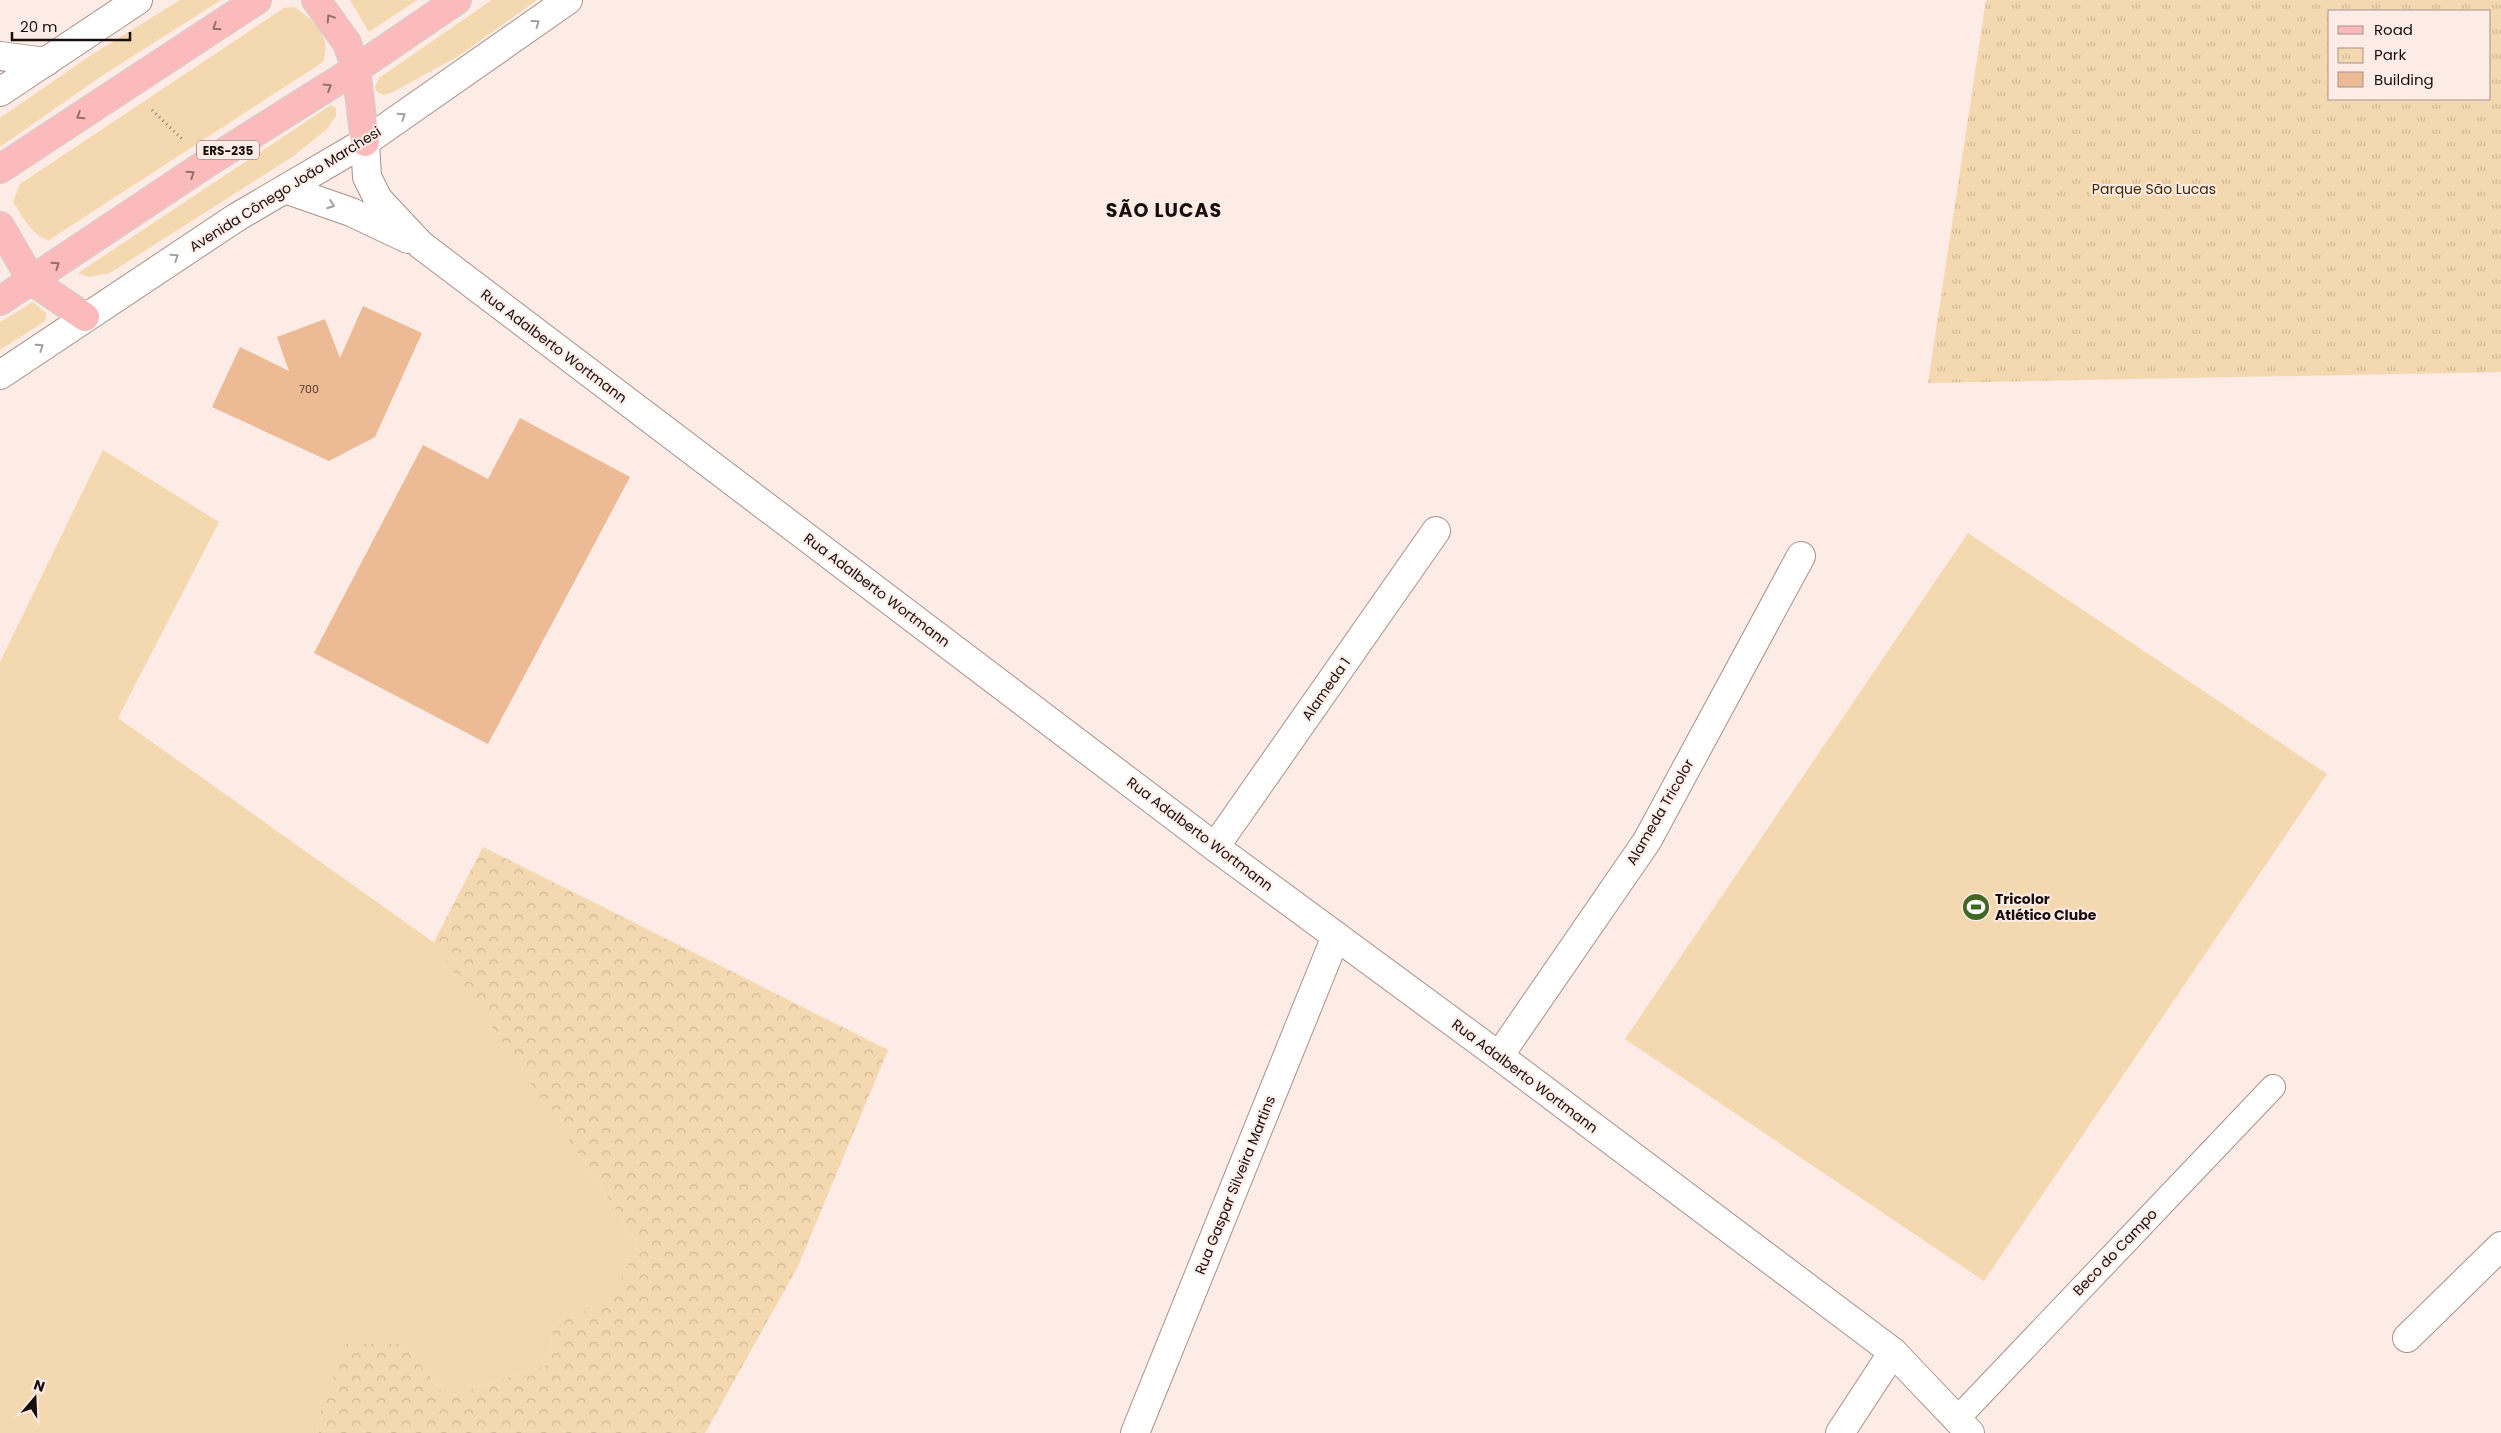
<svg xmlns="http://www.w3.org/2000/svg" width="2501" height="1433" font-family="Poppins,sans-serif">
	<style>
		.grass { fill: #f4d8af }
		.forest { fill: url(#forest-crowns) }
		.park { fill: url(#park-tufts); fill-rule: evenodd }
		.building { fill: #ecba95 }
		.lines { fill: none; stroke-linecap: round; stroke-linejoin: round }
		.lane-casing { stroke: #a6918a; stroke-width: 26 }
		.street-casing { stroke: #a6918a; stroke-width: 30 }
		.secondary-casing { stroke: #a6918a; stroke-width: 30 }
		.primary-casing { stroke: #d0cfcf; stroke-width: 30 }
		.path { stroke: #867a76; stroke-width: 3; stroke-dasharray: 1 4; stroke-linecap: butt }
		.lane { stroke: #fff; stroke-width: 24 }
		.street { stroke: #fff; stroke-width: 28 }
		.secondary { stroke: #fff; stroke-width: 28 }
		.primary { stroke: #fbbbbc; stroke-width: 28 }
		.oneway { stroke: #946e6d }
		.oneway2 { stroke: #a29f9e }
		.labels { text-anchor: middle; dominant-baseline: central; stroke-width: 4; stroke-linejoin: round; paint-order: stroke }
		.number-label { font-size: 11px; fill: #4c3a2f }
		.shield { fill: #fdebe5; stroke: #5b514e; stroke-width: 1 }
		.shield-label { font-size: 12px; font-weight: bold; fill: #160f0d }
		.street-label { font-size: 14px; fill: #160f0d; stroke: #fdebe5 }
		.park-label { font-size: 14px; fill: #3d2600; stroke: #fdebe5 }
		.poi-label { font-size: 14px; font-weight: bold; fill: #160f0d; stroke: #fdebe5; text-anchor: start }
		.district-label { font-size: 19px; font-weight: bold; letter-spacing: 1px; fill: #160f0d; stroke: #fdebe5 }
	</style>
	<defs>
		<pattern id="forest-crowns" width="20" height="18" patternUnits="userSpaceOnUse" patternTransform="scale(1.25)"><rect width="20" height="18" fill="#f4d8af"/><path d="M2 6a3 3 0 1 1 6 0M12 15a3 3 0 1 1 6 0" fill="none" stroke="#d0b895"/></pattern>
		<pattern id="park-tufts" width="24" height="20" patternUnits="userSpaceOnUse" patternTransform="scale(1.25)"><rect width="24" height="20" fill="#f4d8af"/><path d="M3 7l-1-3M5 7V3M7 7l1-3M15 17l-1-3M17 17v-4M19 17l1-3" fill="none" stroke="#d0b895"/></pattern>
	</defs>
	<rect width="100%" height="100%" fill="#fdebe5"/>
	<g class="grass">
		<polygon points="180,0 221,0 103,75 0,147 0,118 93,54"/>
		<polygon points="350,0 417,0 369,32"/>
		<polygon points="492,0 537,0 457,57 393,92 383,95 377,92 375,87 379,78"/>
		<path d="M 294,7 C 315,21 332,35 323,62 L 49,240 C 32,237 23,216 13,202 L 20,184 L 284,8 Z"/>
		<polygon points="331,105 336,108 336,116 326,130 292,157 110,273 89,277 78,273"/>
		<polygon points="33,302 46,313 45,321 0,350 0,322"/>
		<polygon points="103,450 219,522 118,718 436,944 602,1188 638,1246 612,1299 554,1325 547,1365 446,1397 404,1344 316,1424 319,1433 0,1433 0,662"/>
		<polygon points="1968,533 2327,774 1984,1281 1625,1039"/>
	</g>
	<polygon class="forest" points="483,847 888,1050 798,1266 705,1433 319,1433 316,1424 346,1344 404,1344 446,1397 547,1365 554,1325 611,1299 638,1246 602,1188 434,942"/>
	<path class="park" d="M 1986,0 L 2501,0 L 2501,372 L 1928,383 ZM 2330,11 L 2490,11 L 2490,99 L 2330,99 Z"/>
	<g class="building">
		<polygon points="363,306 422,333 375,437 329,461 212,407 240,347 289,371 277,337 325,319 340,358"/>
		<polygon points="520,418 630,477 488,744 314,653 423,445 488,479"/>
	</g>
	<g class="lines">
		<defs>
			<polyline id="lane" points="1958,1418 2273,1087"/>
			<g id="street">
				<polyline points="365,142 367,177 378,199 421,245 1215,847 1499,1056 1893,1352 1970,1433"/>
				<polyline points="285,189 351,212 408,239"/>
				<polyline points="1215,847 1436,531"/>
				<polyline points="1499,1056 1647,841 1801,556"/>
				<polyline points="2407,1338 2501,1246"/>
				<polyline points="1135,1433 1336,936"/>
				<polyline points="1840,1433 1893,1352"/>
			</g>
			<g id="secondary">
				<polyline points="0,56 46,62"/>
				<polyline points="0,92 138,0"/>
				<polyline points="0,375 237,217 365,142 568,0"/>
			</g>
			<g id="primary">
				<polyline points="316,0 347,43 356,69 365,142"/>
				<polyline points="0,169 257,0"/>
				<polyline points="0,226 32,281 85,317"/>
				<polyline points="0,301 207,163 356,69 457,0"/>
			</g>
		</defs>
		<use href="#lane" class="lane-casing"/>
		<use href="#street" class="street-casing"/>
		<use href="#secondary" class="secondary-casing"/>
		<use href="#primary" class="primary-casing"/>
		<polyline class="path" points="152,110 182,139"/>
		<use href="#lane" class="lane"/>
		<use href="#street" class="street"/>
		<use href="#secondary" class="secondary"/>
		<use href="#primary" class="primary"/>
	</g>
	<defs><path id="oneway-chevron" d="M-2-3.5L2.5 0L-2 3.5" fill="none" stroke-width="1.6" stroke-linecap="round" stroke-linejoin="round" transform="scale(1.25)"/></defs>
	<g class="oneway">
		<use href="#oneway-chevron" transform="translate(330 18) rotate(-124)"/>
		<use href="#oneway-chevron" transform="translate(216 27) rotate(147)"/>
		<use href="#oneway-chevron" transform="translate(328 87) rotate(-32)"/>
		<use href="#oneway-chevron" transform="translate(80 116) rotate(147)"/>
		<use href="#oneway-chevron" transform="translate(191 174) rotate(-34)"/>
		<use href="#oneway-chevron" transform="translate(56 265) rotate(-34)"/>
	</g>
	<g class="oneway2">
		<use href="#oneway-chevron" transform="translate(536 23) rotate(-36)"/>
		<use href="#oneway-chevron" transform="translate(402 116) rotate(-34)"/>
		<use href="#oneway-chevron" transform="translate(331 205) rotate(20)"/>
		<use href="#oneway-chevron" transform="translate(175 257) rotate(-34)"/>
		<use href="#oneway-chevron" transform="translate(40 347) rotate(-34)"/>
	</g>
	<defs>
		<symbol id="stadium-disc" viewBox="-11 -11 22 22"><circle r="9.5" fill="#416823" stroke="#fdebe5"/><path d="M0-5a6.5 5 0 1 0 0 10a6.5 5 0 1 0 0-10ZM-3.5-1.8h7v3.6h-7Z" fill="#fff"/></symbol>
	</defs>
	<g fill-rule="evenodd">
		<use href="#stadium-disc" x="1960" y="891" width="32" height="32"/>
	</g>
	<g class="labels">
		<g class="number-label">
			<text x="309" y="389">700</text>
		</g>
		<rect class="shield" x="197" y="140.5" width="62" height="19" rx="4"/>
		<g class="shield-label">
			<text x="228" y="150">ERS-235</text>
		</g>
		<g class="street-label">
			<text transform="translate(285 189) rotate(-32)">Avenida Cônego João Marchesi</text>
			<text transform="translate(554 346) rotate(37)">Rua Adalberto Wortmann</text>
			<text transform="translate(877 590) rotate(37)">Rua Adalberto Wortmann</text>
			<text transform="translate(1326 689) rotate(-55)">Alameda 1</text>
			<text transform="translate(1660 812) rotate(-60)">Alameda Tricolor</text>
			<text transform="translate(1200 834) rotate(37)">Rua Adalberto Wortmann</text>
			<text transform="translate(1525 1076) rotate(37)">Rua Adalberto Wortmann</text>
			<text transform="translate(1235 1185) rotate(-68)">Rua Gaspar Silveira Martins</text>
			<text transform="translate(2115 1252) rotate(-46)">Beco do Campo</text>
		</g>
		<g class="park-label">
			<text x="2154" y="189">Parque São Lucas</text>
		</g>
		<g class="poi-label">
			<text x="1995" y="899">Tricolor<tspan x="1995" dy="16">Atlético Clube</tspan></text>
		</g>
		<g class="district-label">
			<text x="1164" y="210">SÃO LUCAS</text>
		</g>
	</g>
	<rect x="2328" y="10" width="162" height="90" fill="#fdebe5" stroke="#a1938f"/>
	<rect x="2338" y="26" width="25" height="8" fill="#fbbbbc" stroke="#a1938f"/>
	<text x="2374" y="35" font-size="15" fill="#160f0d">Road</text>
	<rect x="2338" y="48" width="25" height="15" fill="url(#park-tufts)" stroke="#a1938f"/>
	<text x="2374" y="60" font-size="15" fill="#160f0d">Park</text>
	<rect x="2338" y="72" width="25" height="15" fill="#ecba95" stroke="#a1938f"/>
	<text x="2374" y="85" font-size="15" fill="#160f0d">Building</text>
	<g transform="translate(35 1398) rotate(19)" stroke="#fdebe5" stroke-width="4" paint-order="stroke">
	<path d="M0-4L9 19L0 12L-9 19Z" fill="#160f0d"/>
	<text y="-8" font-size="14" font-weight="bold" text-anchor="middle" fill="#160f0d">N</text>
	</g>
	<path d="M12 32v8h118v-8" fill="none" stroke="#160f0d" stroke-width="2.5"/>
	<text x="20" y="32" font-size="15" fill="#160f0d" stroke="#fdebe5" stroke-width="4" paint-order="stroke">20 m</text>
</svg>
